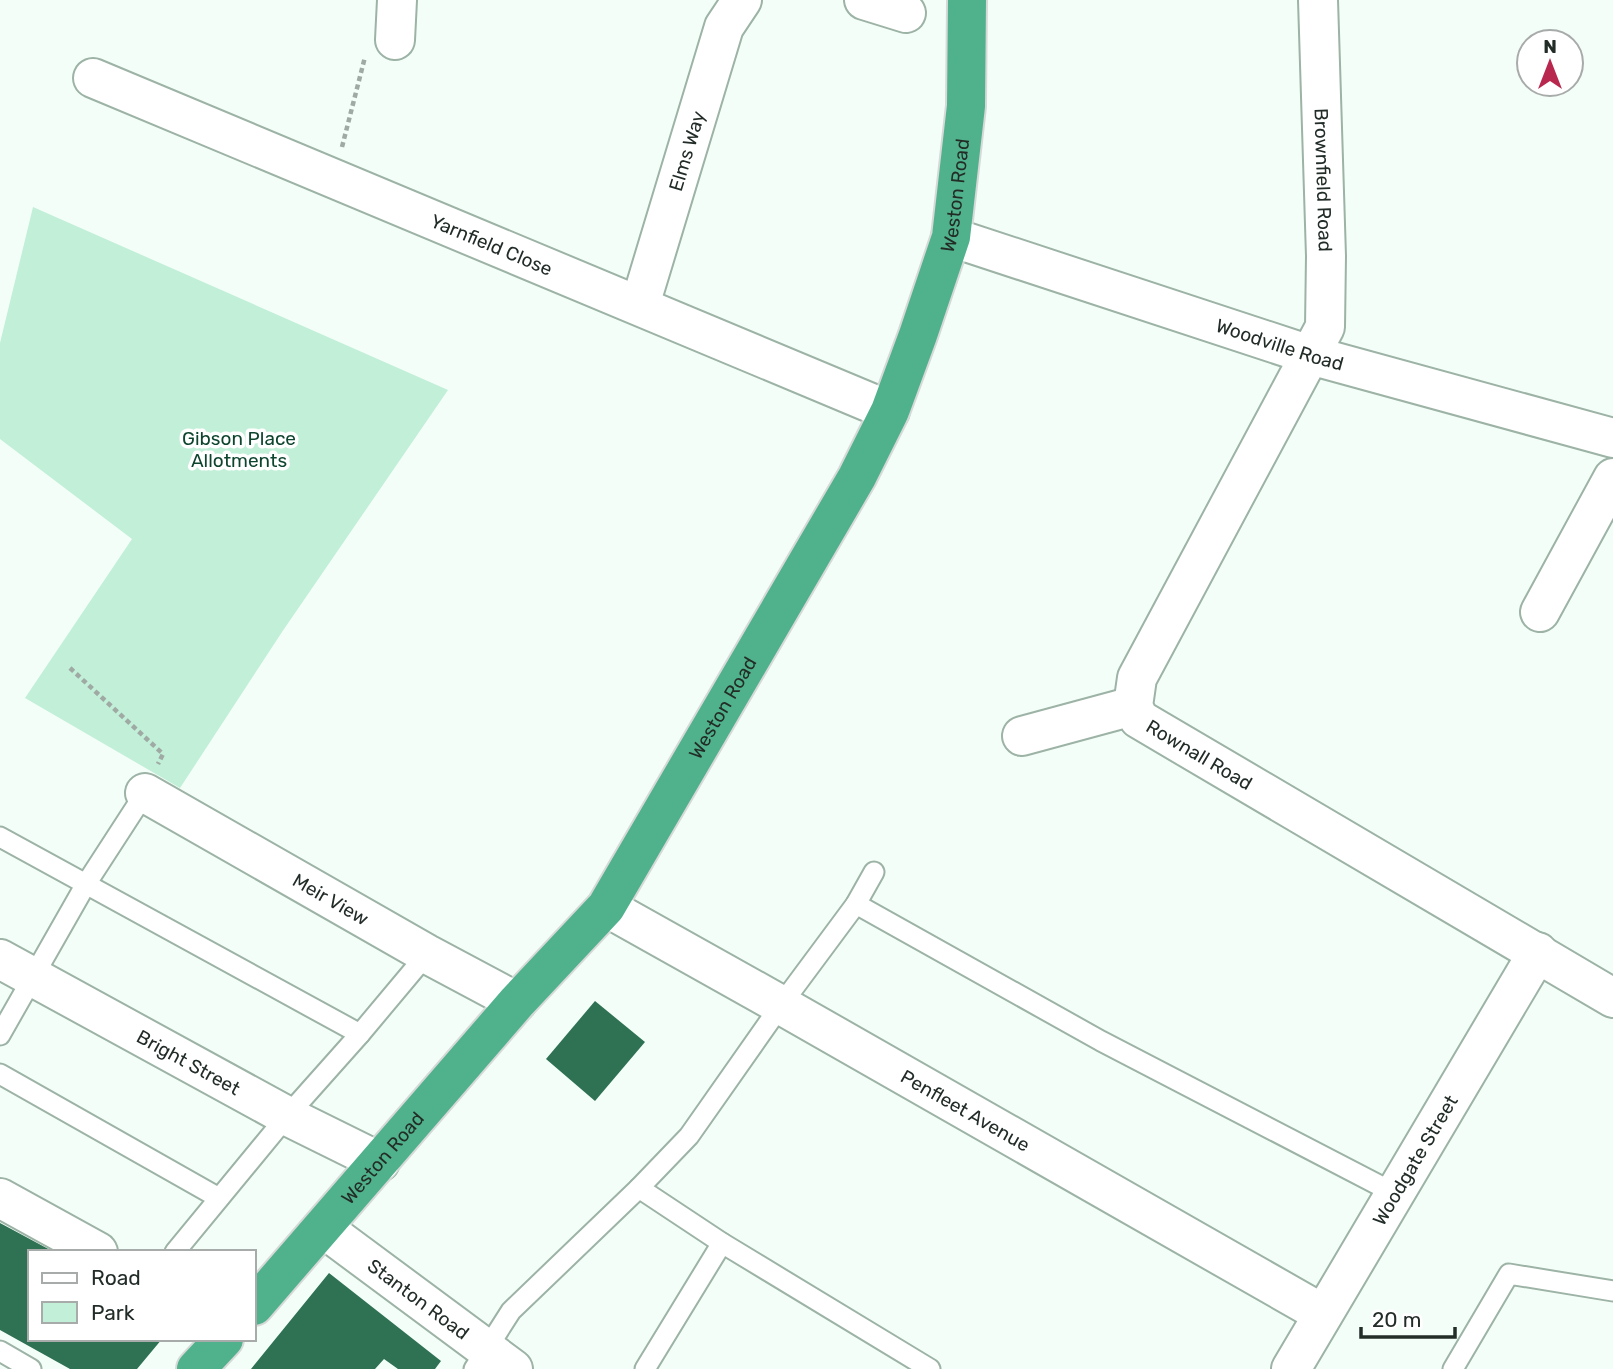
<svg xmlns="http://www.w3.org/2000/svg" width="1613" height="1369" font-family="Rubik,sans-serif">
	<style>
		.green { fill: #c1efd7 }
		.building { fill: #2e7153 }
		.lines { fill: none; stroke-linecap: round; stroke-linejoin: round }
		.service-casing { stroke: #9cb3a6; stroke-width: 23 }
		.minor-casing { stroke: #9cb3a6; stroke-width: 42 }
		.trunk-casing { stroke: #d7d9d8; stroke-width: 42 }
		.path { stroke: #a0aaa5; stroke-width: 4.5; stroke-dasharray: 5 3.5; stroke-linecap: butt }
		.service { stroke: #fff; stroke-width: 19 }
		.minor { stroke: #fff; stroke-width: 38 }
		.trunk { stroke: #50b28c; stroke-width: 38 }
		.labels { text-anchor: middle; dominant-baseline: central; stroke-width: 7; stroke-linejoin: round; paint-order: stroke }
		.street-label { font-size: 19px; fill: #232d28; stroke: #fff }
		.park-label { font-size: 19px; fill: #0e452f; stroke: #fff }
	</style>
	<rect width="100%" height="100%" fill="#f4fef9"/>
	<polygon class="green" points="33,207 448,390 282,632 180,788 25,698 132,539 0,439 0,343"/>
	<g class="building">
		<polygon points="595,1001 645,1042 595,1101 546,1059"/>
		<polygon points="0,1223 54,1252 30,1252 30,1339 162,1339 137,1369 70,1369 0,1330"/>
		<polygon points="329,1273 441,1361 435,1369 398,1369 384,1359 375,1369 251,1369"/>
	</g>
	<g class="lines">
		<defs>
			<g id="service">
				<polyline points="0,837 360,1034 427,954"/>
				<polyline points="856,904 1101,1041 1394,1193"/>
				<polyline points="0,1035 86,884 145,793"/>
				<polyline points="0,1074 219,1198"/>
				<polyline points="639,1188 722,1243 930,1369"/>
				<polyline points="175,1252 287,1116 360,1034"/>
				<polyline points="0,1351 31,1369"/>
				<polyline points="474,1369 511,1311 639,1188 689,1136 781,1005 856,904 874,872"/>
				<polyline points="645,1369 722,1243"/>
				<polyline points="1453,1369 1509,1274 1613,1291"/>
			</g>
			<g id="minor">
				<polyline points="864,0 906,13"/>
				<path id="s1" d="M 1318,0 L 1326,256 L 1325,327 L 1137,678 L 1133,706 L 1139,719 L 1613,998"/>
				<polyline points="395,40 397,0"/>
				<path id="s2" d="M 93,78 L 890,411"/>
				<path id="s3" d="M 951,237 L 1310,355 L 1613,438"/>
				<path id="s4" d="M 640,305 L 724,27 L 742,0"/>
				<polyline points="1540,612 1613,478"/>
				<polyline points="1022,736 1133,706"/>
				<path id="s5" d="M 145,793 L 427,954 L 517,1002"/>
				<path id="s6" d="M 606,907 L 781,1005 L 1323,1314"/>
				<path id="s7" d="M 0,959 L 287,1116 L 380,1162"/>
				<polyline points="0,1198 98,1252"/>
				<path id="s8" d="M 323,1228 L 513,1369"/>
				<path id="s9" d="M 1291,1369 L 1538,952"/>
			</g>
			<g id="trunk">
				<path id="s10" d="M 254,1306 L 517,1002 L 606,907 L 857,477 L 890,411 L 918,335 L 951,237 L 966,106 L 967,0"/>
				<polyline points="196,1369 224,1339"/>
			</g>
		</defs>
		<use href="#service" class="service-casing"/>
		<use href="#minor" class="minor-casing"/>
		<use href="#trunk" class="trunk-casing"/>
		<g class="path">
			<polyline points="342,147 365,57"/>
			<polyline points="70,668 163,754 158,764"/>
		</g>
		<use href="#service" class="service"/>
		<use href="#minor" class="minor"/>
		<use href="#trunk" class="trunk"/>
	</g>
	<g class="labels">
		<g class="street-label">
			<text stroke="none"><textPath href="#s4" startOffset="161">Elms Way</textPath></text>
			<text stroke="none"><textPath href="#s1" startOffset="180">Brownfield Road</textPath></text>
			<text stroke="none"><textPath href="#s10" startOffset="1330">Weston Road</textPath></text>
			<text stroke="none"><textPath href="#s2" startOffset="432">Yarnfield Close</textPath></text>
			<text stroke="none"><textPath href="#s3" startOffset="346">Woodville Road</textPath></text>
			<text stroke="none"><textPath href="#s10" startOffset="763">Weston Road</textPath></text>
			<text stroke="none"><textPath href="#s1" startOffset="838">Rownall Road</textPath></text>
			<text stroke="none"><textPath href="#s5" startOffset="214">Meir View</textPath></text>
			<text stroke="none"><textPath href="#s7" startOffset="215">Bright Street</textPath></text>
			<text stroke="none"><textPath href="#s6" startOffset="413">Penfleet Avenue</textPath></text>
			<text stroke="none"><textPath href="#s10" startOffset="196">Weston Road</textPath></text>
			<text stroke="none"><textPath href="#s9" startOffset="243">Woodgate Street</textPath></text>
			<text stroke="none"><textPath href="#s8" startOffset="119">Stanton Road</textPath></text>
		</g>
		<g class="park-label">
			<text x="239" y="438">Gibson Place<tspan x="239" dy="22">Allotments</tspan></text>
		</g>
	</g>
	<rect x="28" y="1250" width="228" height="91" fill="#ffffff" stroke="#a7aba9" stroke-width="2"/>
	<rect x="42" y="1273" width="35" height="10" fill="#ffffff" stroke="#a7aba9" stroke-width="2"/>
	<text x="91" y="1285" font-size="21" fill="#232d28">Road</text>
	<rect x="42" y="1302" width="35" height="21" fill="#c1efd7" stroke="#a7aba9" stroke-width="2"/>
	<text x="91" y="1320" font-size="21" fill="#232d28">Park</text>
	<g transform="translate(1550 63)"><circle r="33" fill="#ffffff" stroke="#a7aba9" stroke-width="2"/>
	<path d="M0-5L12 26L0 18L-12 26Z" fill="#b8274d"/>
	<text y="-10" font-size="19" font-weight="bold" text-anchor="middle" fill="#232d28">N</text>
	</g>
	<path d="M1361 1327v10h94v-10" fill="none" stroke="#232d28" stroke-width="3.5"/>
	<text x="1372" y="1327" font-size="21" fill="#232d28" stroke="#ffffff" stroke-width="5" paint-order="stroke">20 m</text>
</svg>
